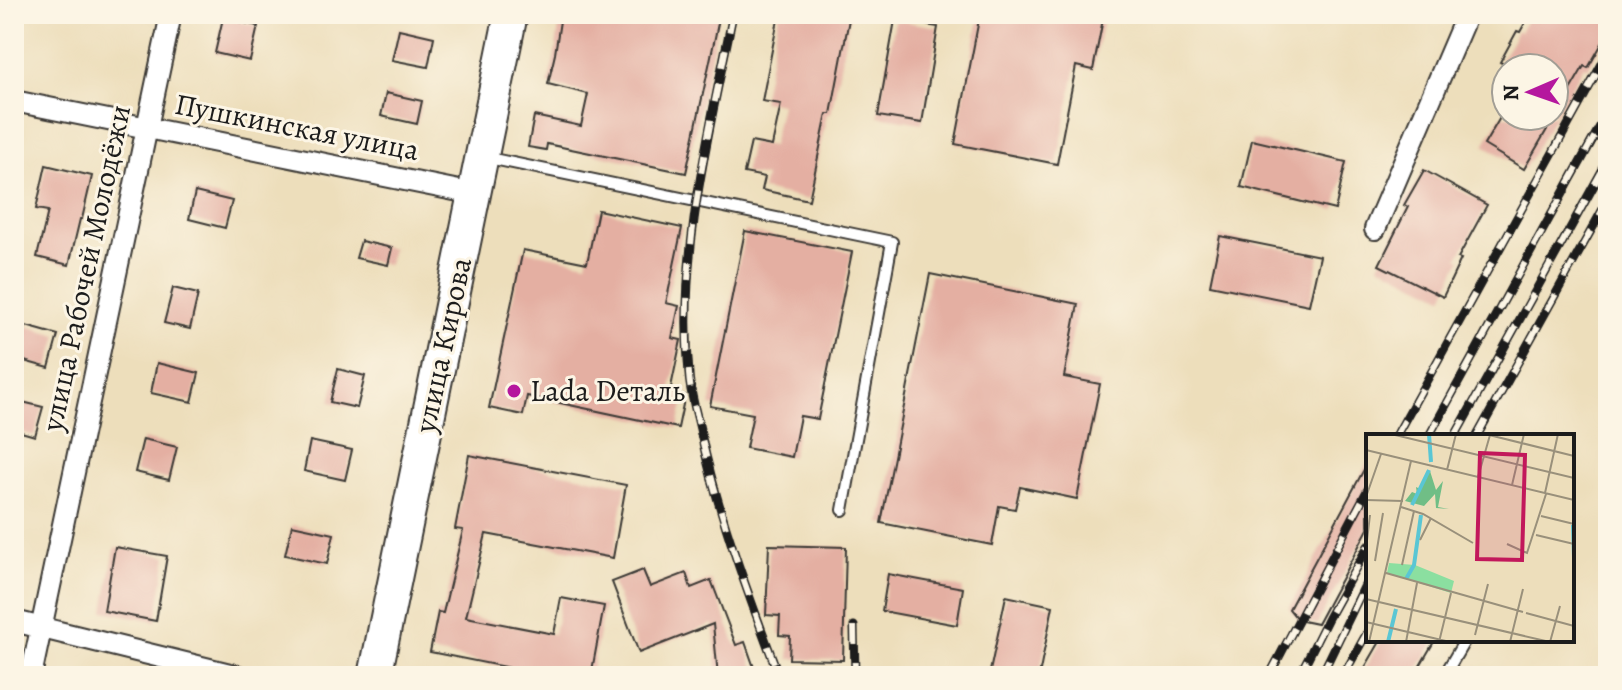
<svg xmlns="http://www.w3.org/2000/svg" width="1622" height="690" font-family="Alegreya,serif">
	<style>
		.building { fill: #e4afa2 }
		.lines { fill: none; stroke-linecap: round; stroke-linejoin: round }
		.service-casing { stroke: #3b3934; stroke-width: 14 }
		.minor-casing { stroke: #3b3934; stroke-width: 24 }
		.primary-casing { stroke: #3b3934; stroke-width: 36 }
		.service { stroke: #fff; stroke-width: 10 }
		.minor { stroke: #fff; stroke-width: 20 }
		.primary { stroke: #fff; stroke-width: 32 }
		.rail-casing { stroke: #1c1c1c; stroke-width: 9 }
		.rail { stroke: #fcf5e5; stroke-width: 6; stroke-dasharray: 18; stroke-linecap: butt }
		.poi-dot { fill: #b5179e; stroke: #fcf5e5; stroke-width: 3 }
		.labels { text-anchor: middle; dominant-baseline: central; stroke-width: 6; stroke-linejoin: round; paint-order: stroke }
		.street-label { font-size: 30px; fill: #1c1c1c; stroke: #fcf5e5 }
		.poi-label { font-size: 30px; fill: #1c1c1c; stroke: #fcf5e5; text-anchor: start }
		.inset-river { fill: none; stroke: #5ac6d4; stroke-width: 4 }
		.inset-road { fill: none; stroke: #99907b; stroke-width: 2 }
		.view { fill: #c2185b; fill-opacity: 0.15; stroke: #c2185b; stroke-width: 4 }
		.inset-edge { fill: none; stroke: #1c1c1c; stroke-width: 4 }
	</style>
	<rect width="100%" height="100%" fill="#fcf5e5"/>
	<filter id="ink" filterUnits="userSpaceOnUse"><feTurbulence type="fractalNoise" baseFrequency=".0125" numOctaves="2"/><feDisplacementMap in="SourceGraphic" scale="16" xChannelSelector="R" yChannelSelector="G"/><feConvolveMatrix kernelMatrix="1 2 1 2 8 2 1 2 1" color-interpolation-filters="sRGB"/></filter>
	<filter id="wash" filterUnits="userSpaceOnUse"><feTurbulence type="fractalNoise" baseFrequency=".006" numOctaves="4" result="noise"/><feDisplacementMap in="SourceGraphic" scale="32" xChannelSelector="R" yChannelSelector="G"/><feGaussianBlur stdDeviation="1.8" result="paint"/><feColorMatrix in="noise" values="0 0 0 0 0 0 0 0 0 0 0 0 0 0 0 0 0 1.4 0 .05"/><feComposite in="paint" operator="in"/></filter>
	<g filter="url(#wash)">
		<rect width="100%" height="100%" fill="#eddebb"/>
		<g id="blocks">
			<g class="building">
				<polygon points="561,14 720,14 686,173 547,144 546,150 528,147 534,116 581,126 588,94 548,84 555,54"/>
				<polygon points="779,14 850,14 831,114 827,114 809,200 762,190 765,177 744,173 751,142 772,146 781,104 762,101"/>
				<polygon points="980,14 1104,14 1093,70 1076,66 1057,164 955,144"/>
				<polygon points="1530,14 1608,14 1608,33 1588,68 1584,66 1524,169 1484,145 1501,116 1554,116 1554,68 1511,68 1500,62 1517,31 1520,32"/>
				<polygon points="223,18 258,26 250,61 215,53"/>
				<polygon points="895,20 938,27 922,123 878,116"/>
				<polygon points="399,29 434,37 428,67 392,60"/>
				<polygon points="386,93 422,101 417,124 381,116"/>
				<polygon points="1252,140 1346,162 1335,210 1241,187"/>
				<polygon points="46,165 92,176 82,219 80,219 69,265 37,257 48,211 36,209"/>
				<polygon points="1424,170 1487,205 1458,258 1461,259 1443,297 1379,265 1408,207 1404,205"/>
				<polygon points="195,192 232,201 225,228 189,219"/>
				<polygon points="598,210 682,228 666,303 679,306 672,338 681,340 670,392 685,395 678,428 527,396 523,415 489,408 523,250 587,263"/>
				<polygon points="745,231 852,252 818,419 800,416 792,457 746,448 753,414 710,406"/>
				<polygon points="1220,236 1320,256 1309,305 1210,285"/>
				<polygon points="361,241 392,248 388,265 356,258"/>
				<polygon points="930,274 1078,304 1064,377 1100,384 1077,499 1020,487 1015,509 999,506 992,545 881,523"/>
				<polygon points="173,288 198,294 190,329 164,323"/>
				<polygon points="26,326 58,335 49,368 17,359"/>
				<polygon points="157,363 199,373 192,402 151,393"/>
				<polygon points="338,369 365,376 357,408 330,402"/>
				<polygon points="14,400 43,407 35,436 14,430"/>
				<polygon points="143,439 177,447 169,480 135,472"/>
				<polygon points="310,441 352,450 345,480 304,471"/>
				<polygon points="469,455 626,485 613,558 486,534 466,617 554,634 561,598 604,606 591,676 551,676 430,652 438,612 443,613 463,530 455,529"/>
				<polygon points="1368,462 1368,529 1317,624 1298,620 1289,609"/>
				<polygon points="292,525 334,534 327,564 285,555"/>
				<polygon points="769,545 846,547 843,660 789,659 790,636 779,635 780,616 766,615"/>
				<polygon points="115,547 167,556 156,621 104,611"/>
				<polygon points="643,570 650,587 686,573 691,588 711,580 736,645 745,642 757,676 718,676 713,624 639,653 612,582"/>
				<polygon points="888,574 963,588 957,625 882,611"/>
				<polygon points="1006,596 1053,606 1039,676 989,676"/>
				<polygon points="1381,640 1435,640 1414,676 1360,676"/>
			</g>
		</g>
	</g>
	<g filter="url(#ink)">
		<use href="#blocks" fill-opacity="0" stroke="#3b3934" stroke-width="2"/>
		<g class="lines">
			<defs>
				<g id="service">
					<polyline points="484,157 892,242 843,510"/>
					<polyline points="1444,676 1465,640"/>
				</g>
				<g id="minor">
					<polyline points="14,101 474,194"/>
					<polyline points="1375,229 1467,14"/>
					<polyline points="14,621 238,676"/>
					<polyline points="31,676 171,14"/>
				</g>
				<polyline id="primary" points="375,676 511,14"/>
			</defs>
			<use href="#service" class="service-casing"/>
			<use href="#minor" class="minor-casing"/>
			<use href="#primary" class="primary-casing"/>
			<use href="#service" class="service"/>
			<use href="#minor" class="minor"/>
			<use href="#primary" class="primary"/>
			<defs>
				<g id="rail">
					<path d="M 733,14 C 709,133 678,252 689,374 C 690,394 697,414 701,434 C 719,517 749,597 779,676"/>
					<polyline points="1396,436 1608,53"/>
					<polyline points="1429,436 1608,112"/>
					<polyline points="1455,436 1608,160"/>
					<polyline points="1477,436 1608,200"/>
					<polyline points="854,626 855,676"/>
					<polyline points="1269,676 1368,489"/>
					<polyline points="1299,676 1328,618 1368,546"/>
					<polyline points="1321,676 1368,579"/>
					<polyline points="1343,676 1368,631"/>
				</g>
			</defs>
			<use href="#rail" class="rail-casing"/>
			<use href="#rail" class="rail"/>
		</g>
	</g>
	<circle class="poi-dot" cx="514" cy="391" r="8"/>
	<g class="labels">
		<g class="street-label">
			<text transform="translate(297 127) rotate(11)">Пушкинская улица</text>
			<text transform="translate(86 268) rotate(-78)">улица Рабочей Молодёжи</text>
			<text transform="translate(443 345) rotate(-78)">улица Кирова</text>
		</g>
		<g class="poi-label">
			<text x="530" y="391">Lada Dеталь</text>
		</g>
	</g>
	<g transform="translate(1366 434)">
		<rect width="208" height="208" fill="#eddebb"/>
		<path d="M 23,129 L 49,131 L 88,147 L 85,159 L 21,139 Z" fill="#8bdfa0"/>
		<path d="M 64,37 L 70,56 L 77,47 L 72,73 L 83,75 L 70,74 L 69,60 L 58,72 L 39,67 L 46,58 L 51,60 L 50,53 L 54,55 Z" fill="#70be86"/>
		<path class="inset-river" d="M 63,0 L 65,28M 46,71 L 63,36M 207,91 L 208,124M 40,145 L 48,131 L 55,81M 22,208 L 30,175"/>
		<path class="inset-road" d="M 25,0 L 208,44M 119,0 L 208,22M 0,16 L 208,66M 81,36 L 90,0M 112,43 L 124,1M 146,51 L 158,0M 179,59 L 192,0M 0,63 L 15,20M 0,66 L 37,67M 35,73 L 57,80 L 107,109M 175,82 L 208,90M 170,101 L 208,110M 54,106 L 65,84M 141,110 L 161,119 L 180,60M 0,115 L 4,81M 9,127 L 17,79M 36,131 L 48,77M 20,139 L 157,178M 0,165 L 184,208M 160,179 L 208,192M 0,188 L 84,208M 109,201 L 122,150M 3,208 L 45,27M 40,208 L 51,149M 73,208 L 85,159M 144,208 L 157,155M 184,208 L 194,172"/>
		<path class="view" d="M 114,19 L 159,21 L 156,126 L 111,125 Z"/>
		<rect width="208" height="208" class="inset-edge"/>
	</g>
	<rect width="1622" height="690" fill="none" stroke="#fcf5e5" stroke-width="48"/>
	<g transform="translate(1530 92) rotate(268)"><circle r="38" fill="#fcf5e5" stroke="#a29e95" stroke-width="2"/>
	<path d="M0-6L14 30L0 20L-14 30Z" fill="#b5179e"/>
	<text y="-12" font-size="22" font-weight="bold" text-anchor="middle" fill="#1c1c1c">N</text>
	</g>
</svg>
